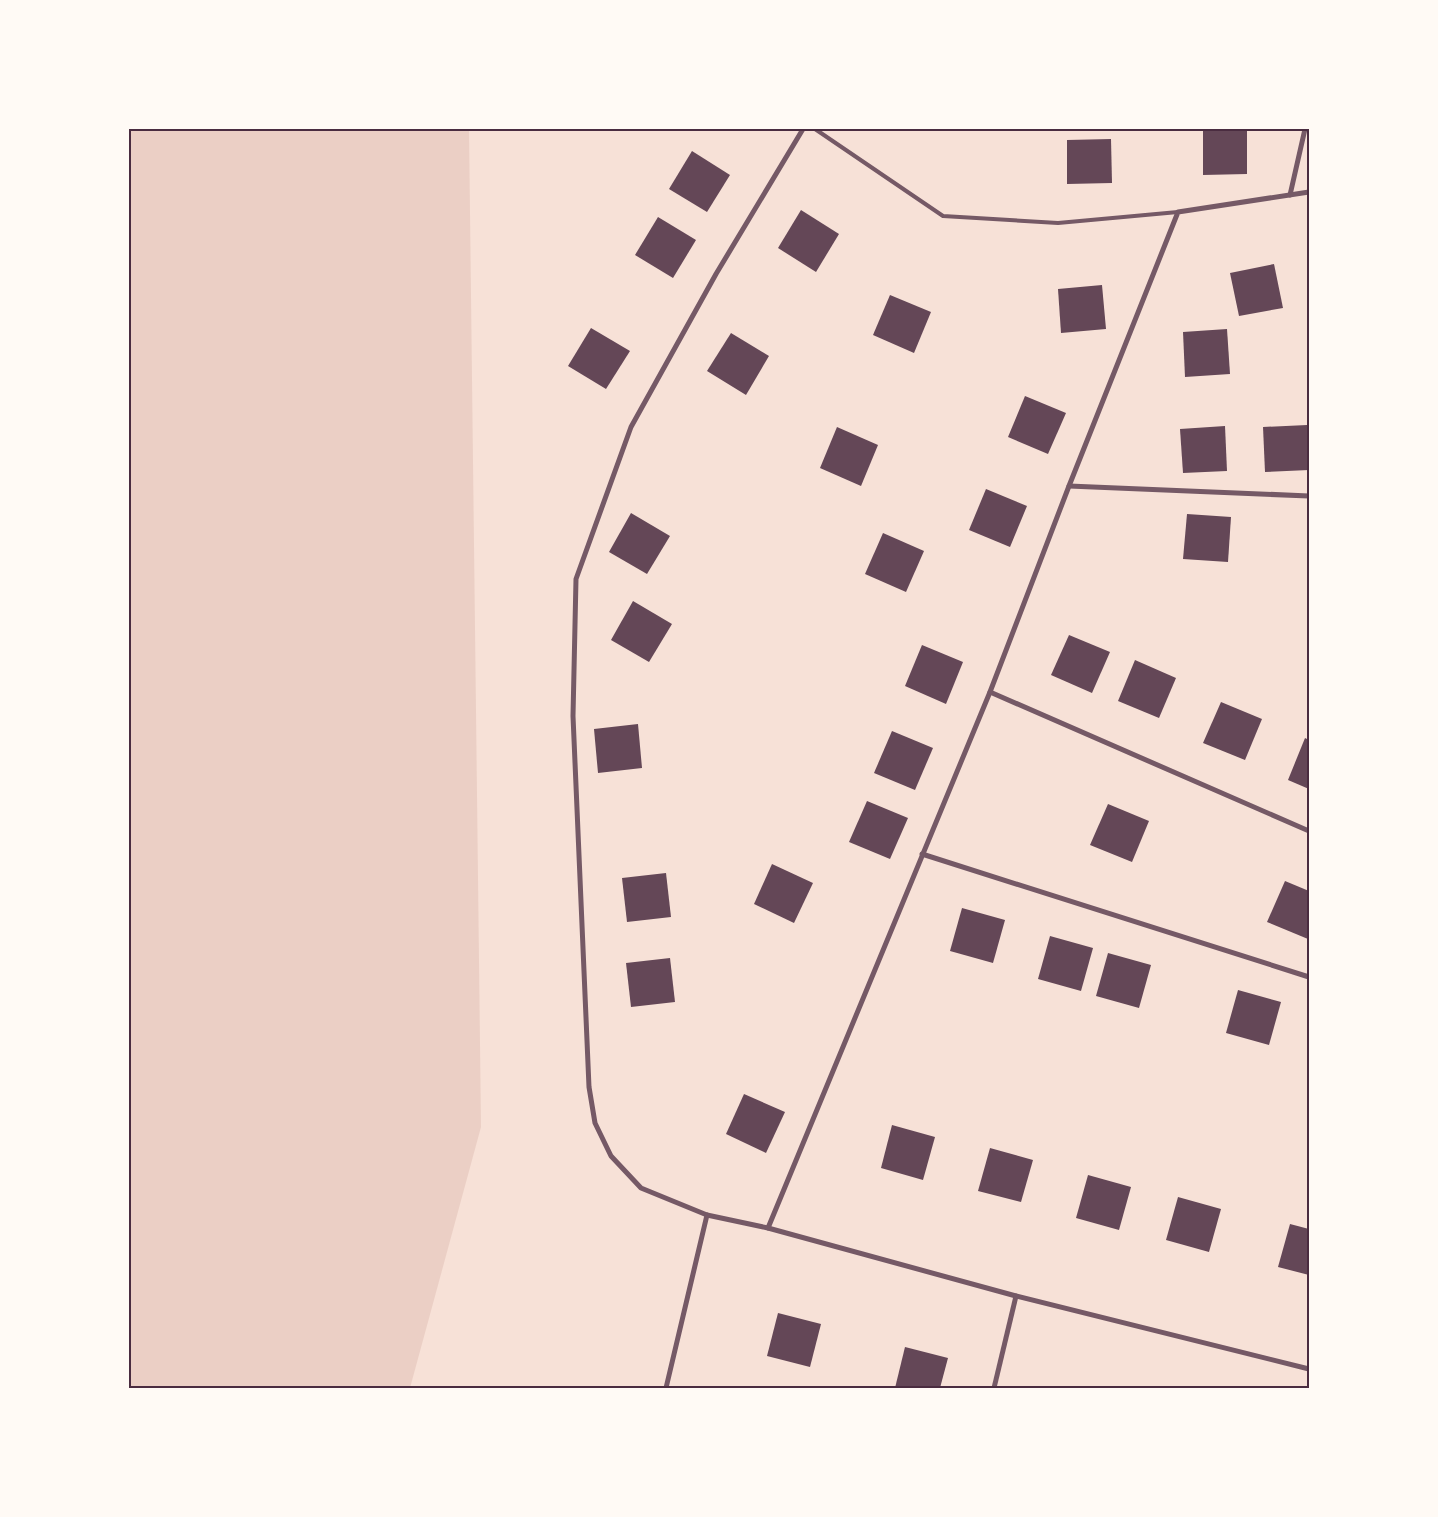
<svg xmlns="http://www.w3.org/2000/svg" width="1438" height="1517" font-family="'Fira Sans',sans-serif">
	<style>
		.green { fill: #ebcfc5 }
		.building { fill: #644757 }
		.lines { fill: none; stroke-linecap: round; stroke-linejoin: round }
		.service { stroke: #755966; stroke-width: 4 }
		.minor { stroke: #755966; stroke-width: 5 }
		.neatline { fill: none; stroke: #4a2c40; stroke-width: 2 }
	</style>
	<rect width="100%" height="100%" fill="#f7e1d7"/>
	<polygon class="green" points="129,129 469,129 481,1127 410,1388 129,1388"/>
	<g class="building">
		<polygon points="1247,130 1247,174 1203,175 1203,131"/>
		<polygon points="1111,139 1112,183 1067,184 1067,140"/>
		<polygon points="692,151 730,175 707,212 669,189"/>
		<polygon points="801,210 839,234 816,272 778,248"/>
		<polygon points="658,217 696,240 673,278 635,255"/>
		<polygon points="1274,264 1283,308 1239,316 1230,273"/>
		<polygon points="1102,285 1106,329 1061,333 1058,289"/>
		<polygon points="890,295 931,312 914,353 873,335"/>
		<polygon points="591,328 630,351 606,389 568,366"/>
		<polygon points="1227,329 1230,374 1185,377 1183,332"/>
		<polygon points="731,333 769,356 746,395 707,371"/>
		<polygon points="1025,396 1066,413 1048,454 1008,437"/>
		<polygon points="1307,425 1309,470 1265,472 1263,427"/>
		<polygon points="1225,426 1227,471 1183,473 1180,429"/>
		<polygon points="837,427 878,445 861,486 820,468"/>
		<polygon points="986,489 1027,506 1010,547 969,530"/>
		<polygon points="631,513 670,536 647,574 609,552"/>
		<polygon points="1187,514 1231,517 1228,562 1183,559"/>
		<polygon points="883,533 924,551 906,592 865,574"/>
		<polygon points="633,601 672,624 649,662 611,640"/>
		<polygon points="1069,635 1110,652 1092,693 1051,675"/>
		<polygon points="922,645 963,662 946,704 905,686"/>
		<polygon points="1135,660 1176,678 1159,718 1118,701"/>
		<polygon points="1221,702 1262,719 1245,760 1203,743"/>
		<polygon points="638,724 642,768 598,773 594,729"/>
		<polygon points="892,731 933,748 915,790 874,773"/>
		<polygon points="1305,738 1309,740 1309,789 1288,780"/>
		<polygon points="867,801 908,818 890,859 849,842"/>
		<polygon points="1108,804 1149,821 1132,862 1090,845"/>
		<polygon points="772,864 813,883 794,923 754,904"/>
		<polygon points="666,873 671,917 627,922 622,878"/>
		<polygon points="1285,881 1309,891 1308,939 1267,922"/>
		<polygon points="962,908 1005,920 993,963 950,951"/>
		<polygon points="1050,936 1093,948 1081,991 1038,979"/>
		<polygon points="1108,953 1151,965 1139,1008 1096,996"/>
		<polygon points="670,958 675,1002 631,1007 626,963"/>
		<polygon points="1238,990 1281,1002 1269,1045 1226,1033"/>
		<polygon points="744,1094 785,1112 766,1153 726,1134"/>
		<polygon points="892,1125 935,1137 923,1180 881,1168"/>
		<polygon points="990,1148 1033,1160 1021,1202 978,1191"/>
		<polygon points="1088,1175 1131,1187 1119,1230 1076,1218"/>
		<polygon points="1178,1197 1221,1209 1209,1252 1166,1240"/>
		<polygon points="1290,1224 1309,1229 1309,1275 1278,1267"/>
		<polygon points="778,1313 821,1324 810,1367 767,1356"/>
		<polygon points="905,1347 948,1358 940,1388 895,1388"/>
	</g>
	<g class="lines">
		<polyline class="service" points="815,129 943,216 1058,223 1178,212"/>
		<g class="minor">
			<polyline points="803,129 716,274 631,427 576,579 573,716 589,1087 595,1123 611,1156 641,1188 707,1215 768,1228 1016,1296 1309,1369"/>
			<polyline points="1290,195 1305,129"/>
			<polyline points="1069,486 1309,496"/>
			<polyline points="990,692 1309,831"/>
			<polyline points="922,854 1309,977"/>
			<polyline points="768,1228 990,692 1069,486 1178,212 1309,192"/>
			<polyline points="666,1388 707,1215"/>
			<polyline points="994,1388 1016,1296"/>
		</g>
	</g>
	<rect width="1438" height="1517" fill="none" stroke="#fffaf5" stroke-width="260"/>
	<rect x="130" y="130" width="1178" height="1257" class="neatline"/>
</svg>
